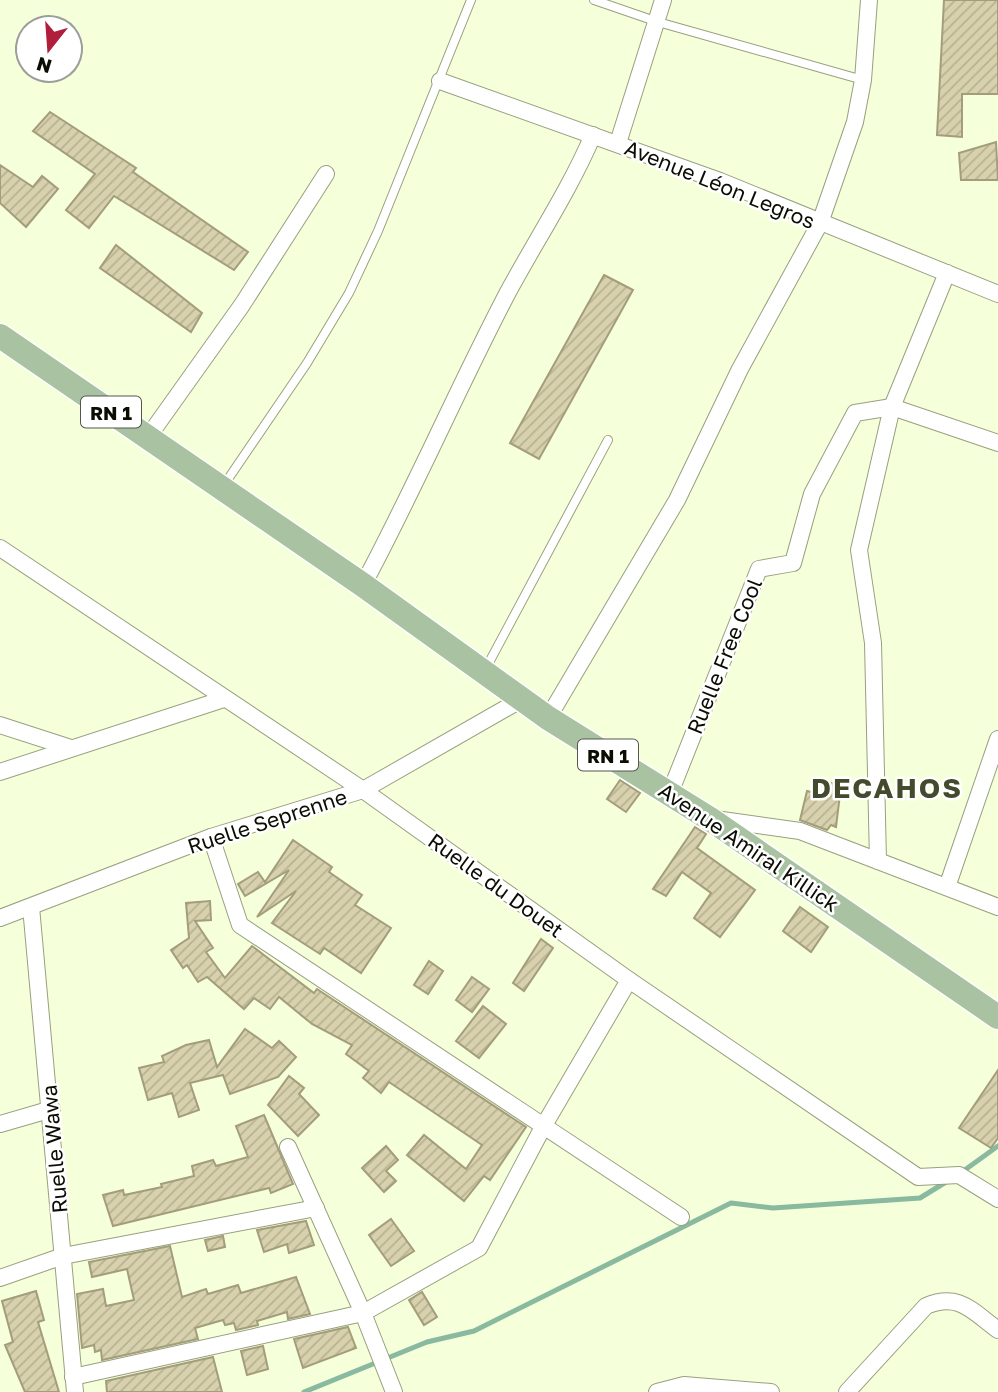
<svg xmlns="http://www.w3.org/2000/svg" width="998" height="1392" font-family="'Golos Text',sans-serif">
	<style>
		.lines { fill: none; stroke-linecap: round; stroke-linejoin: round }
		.stream { stroke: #89b99f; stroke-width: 5 }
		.building { fill: url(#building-hatch); stroke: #a39d7b; stroke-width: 2 }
		.service-casing { stroke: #98a07f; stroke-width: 10 }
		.minor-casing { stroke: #98a07f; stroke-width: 18 }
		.primary-casing { stroke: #fff; stroke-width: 27 }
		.service { stroke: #fff; stroke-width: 8 }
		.minor { stroke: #fff; stroke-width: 16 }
		.primary { stroke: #a8c2a2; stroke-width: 24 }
		.labels { text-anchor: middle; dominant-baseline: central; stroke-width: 5; stroke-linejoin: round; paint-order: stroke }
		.shield { fill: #fff; stroke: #54564f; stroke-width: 2 }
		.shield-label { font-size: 19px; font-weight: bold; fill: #0b0d03 }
		.street-label { font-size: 21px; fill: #0b0d03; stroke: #fff }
		.district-label { font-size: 28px; font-weight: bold; letter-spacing: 2px; fill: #444b2d; stroke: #fff }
	</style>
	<defs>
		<pattern id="building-hatch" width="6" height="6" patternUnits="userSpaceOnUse" patternTransform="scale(1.75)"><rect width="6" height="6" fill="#d8d1ad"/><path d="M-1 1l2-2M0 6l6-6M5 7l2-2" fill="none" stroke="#b8b293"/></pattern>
	</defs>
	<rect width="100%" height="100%" fill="#f5ffda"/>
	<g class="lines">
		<g class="stream">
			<polyline points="962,1172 998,1146"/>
			<polyline points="304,1392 427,1342 474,1331 731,1203 773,1208 920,1198 946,1182"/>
		</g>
	</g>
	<g class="building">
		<polygon points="944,0 998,0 998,94 962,94 962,137 937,135"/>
		<polygon points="50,112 136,168 133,172 248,252 234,270 114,196 89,228 66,210 95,174 33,131"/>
		<polygon points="996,142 998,180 961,180 959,153"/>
		<polygon points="0,165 33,187 42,176 58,189 26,227 0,203"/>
		<polygon points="116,245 202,313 191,332 100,268"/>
		<polygon points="604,275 633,290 539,459 510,443"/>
		<polygon points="620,780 640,793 626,812 607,799"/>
		<polygon points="825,781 841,786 836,827 831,825 827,830 800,820 807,791 823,795"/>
		<polygon points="695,827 706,834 697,848 755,890 720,937 694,918 711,893 682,872 666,896 653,889"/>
		<polygon points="293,840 332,867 329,872 362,895 355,905 391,928 361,973 324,948 320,954 272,923 296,891 257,917 289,870 245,896 238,884 258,872 265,882"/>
		<polygon points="210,901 211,920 195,921 213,948 206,952 225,978 252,946 314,993 317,989 526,1127 490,1180 484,1176 464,1201 407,1155 424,1135 466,1169 482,1145 389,1082 381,1093 363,1078 369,1071 346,1054 352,1045 312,1024 279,997 270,1009 254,998 244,1009 207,977 198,982 187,965 183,968 171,950 189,938 186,903"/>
		<polygon points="800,907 828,927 811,952 783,931"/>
		<polygon points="541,939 553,948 524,991 513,983"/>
		<polygon points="429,961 443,971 428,994 414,985"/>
		<polygon points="472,977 489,989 472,1012 456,1000"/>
		<polygon points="483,1006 506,1024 479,1058 456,1041"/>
		<polygon points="245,1029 272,1048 279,1041 296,1057 278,1077 230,1094 223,1075 190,1083 199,1110 179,1117 172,1093 148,1100 139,1068 164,1062 162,1056 186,1045 209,1040 217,1067"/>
		<polygon points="998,1070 998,1138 991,1148 959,1128"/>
		<polygon points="289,1076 304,1088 299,1094 319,1115 298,1136 268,1105"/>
		<polygon points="264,1115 293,1184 271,1193 269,1188 113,1226 103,1195 123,1190 124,1195 162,1187 161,1184 194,1176 192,1166 213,1160 216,1166 248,1157 236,1126"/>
		<polygon points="386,1146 398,1160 386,1171 396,1181 384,1192 362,1168"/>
		<polygon points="391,1219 414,1251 391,1266 369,1235"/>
		<polygon points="306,1221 314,1245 289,1253 287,1244 264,1252 257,1230"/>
		<polygon points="223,1236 225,1247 208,1251 205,1240"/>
		<polygon points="170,1246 182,1297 206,1289 208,1294 238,1285 241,1293 296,1277 310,1314 288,1319 287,1312 257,1321 258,1325 236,1330 234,1323 225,1325 223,1320 195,1328 198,1339 102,1360 101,1350 95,1352 94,1345 82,1348 77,1294 103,1289 106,1306 134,1300 127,1269 92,1277 89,1262"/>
		<polygon points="36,1291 44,1320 38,1322 59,1392 25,1392 5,1345 13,1342 2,1301"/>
		<polygon points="422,1292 437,1317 424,1325 409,1300"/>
		<polygon points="348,1327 356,1348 303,1368 294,1339"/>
		<polygon points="263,1346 268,1369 247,1375 241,1351"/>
		<polygon points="213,1357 222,1392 107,1392 106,1381"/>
	</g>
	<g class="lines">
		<defs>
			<g id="service">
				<polyline points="594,0 658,22 863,80"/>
				<polyline points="224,485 307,363 349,293 378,231 471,0"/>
				<polyline points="485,670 608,440"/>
			</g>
			<g id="minor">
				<polyline points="440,81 720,181 998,294"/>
				<polyline points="618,143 663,0"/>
				<polyline points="148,437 242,305 326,174"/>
				<polyline points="0,548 363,790 629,980 918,1177 959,1175 998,1199"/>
				<path d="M 363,585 C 414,490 457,390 507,294 C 536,240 569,191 593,135"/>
				<polyline points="548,718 677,500 740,369 820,223 855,122 863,80 869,0"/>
				<polyline points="0,725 71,748"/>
				<polyline points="0,772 224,699"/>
				<polyline points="670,793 759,569 793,563 812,494 855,413 892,407 998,443"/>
				<polyline points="715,819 800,831 998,907"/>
				<polyline points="211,837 240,925 681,1217"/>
				<polyline points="878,861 873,643 859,550 892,407 947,273"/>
				<polyline points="947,887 998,739"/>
				<polyline points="31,907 75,1392"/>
				<polyline points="0,918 211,837 363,790 522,699"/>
				<polyline points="0,1124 52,1109"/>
				<polyline points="288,1147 363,1313 394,1392"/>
				<polyline points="0,1278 63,1256 316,1208"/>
				<polyline points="73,1377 363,1313 479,1248 543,1127 629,980"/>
				<polyline points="657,1392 684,1385 771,1392"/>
				<path d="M 847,1392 L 926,1306 C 959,1292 972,1311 998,1330"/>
			</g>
			<polyline id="primary" points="0,336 363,585 548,718 710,819 998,1017"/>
		</defs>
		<use href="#service" class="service-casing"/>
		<use href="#minor" class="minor-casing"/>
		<use href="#primary" class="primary-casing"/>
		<use href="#service" class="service"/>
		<use href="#minor" class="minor"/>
		<use href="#primary" class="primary"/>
	</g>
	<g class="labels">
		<g class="shield">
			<rect x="81" y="396.5" width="60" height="31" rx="5"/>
			<rect x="578" y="739.5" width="60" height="31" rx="5"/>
		</g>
		<g class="shield-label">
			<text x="111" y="412">RN 1</text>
			<text x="608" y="755">RN 1</text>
		</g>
		<g class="street-label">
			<text transform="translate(720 184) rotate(22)">Avenue Léon Legros</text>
			<text transform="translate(724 656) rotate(-68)">Ruelle Free Cool</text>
			<text transform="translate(267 821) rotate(-18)">Ruelle Seprenne</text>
			<text transform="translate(749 847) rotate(34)">Avenue Amiral Killick</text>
			<text transform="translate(496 885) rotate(36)">Ruelle du Douet</text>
			<text transform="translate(54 1149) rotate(-95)">Ruelle Wawa</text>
		</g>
		<g class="district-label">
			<text x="887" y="787">DECAHOS</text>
		</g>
	</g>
	<g transform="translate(49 49) rotate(197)"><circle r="33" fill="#ffffff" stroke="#9d9e9a" stroke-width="2"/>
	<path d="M0-5L12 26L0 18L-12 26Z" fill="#b11e3b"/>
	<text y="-10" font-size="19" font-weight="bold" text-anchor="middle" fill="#0b0d03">N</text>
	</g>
</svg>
